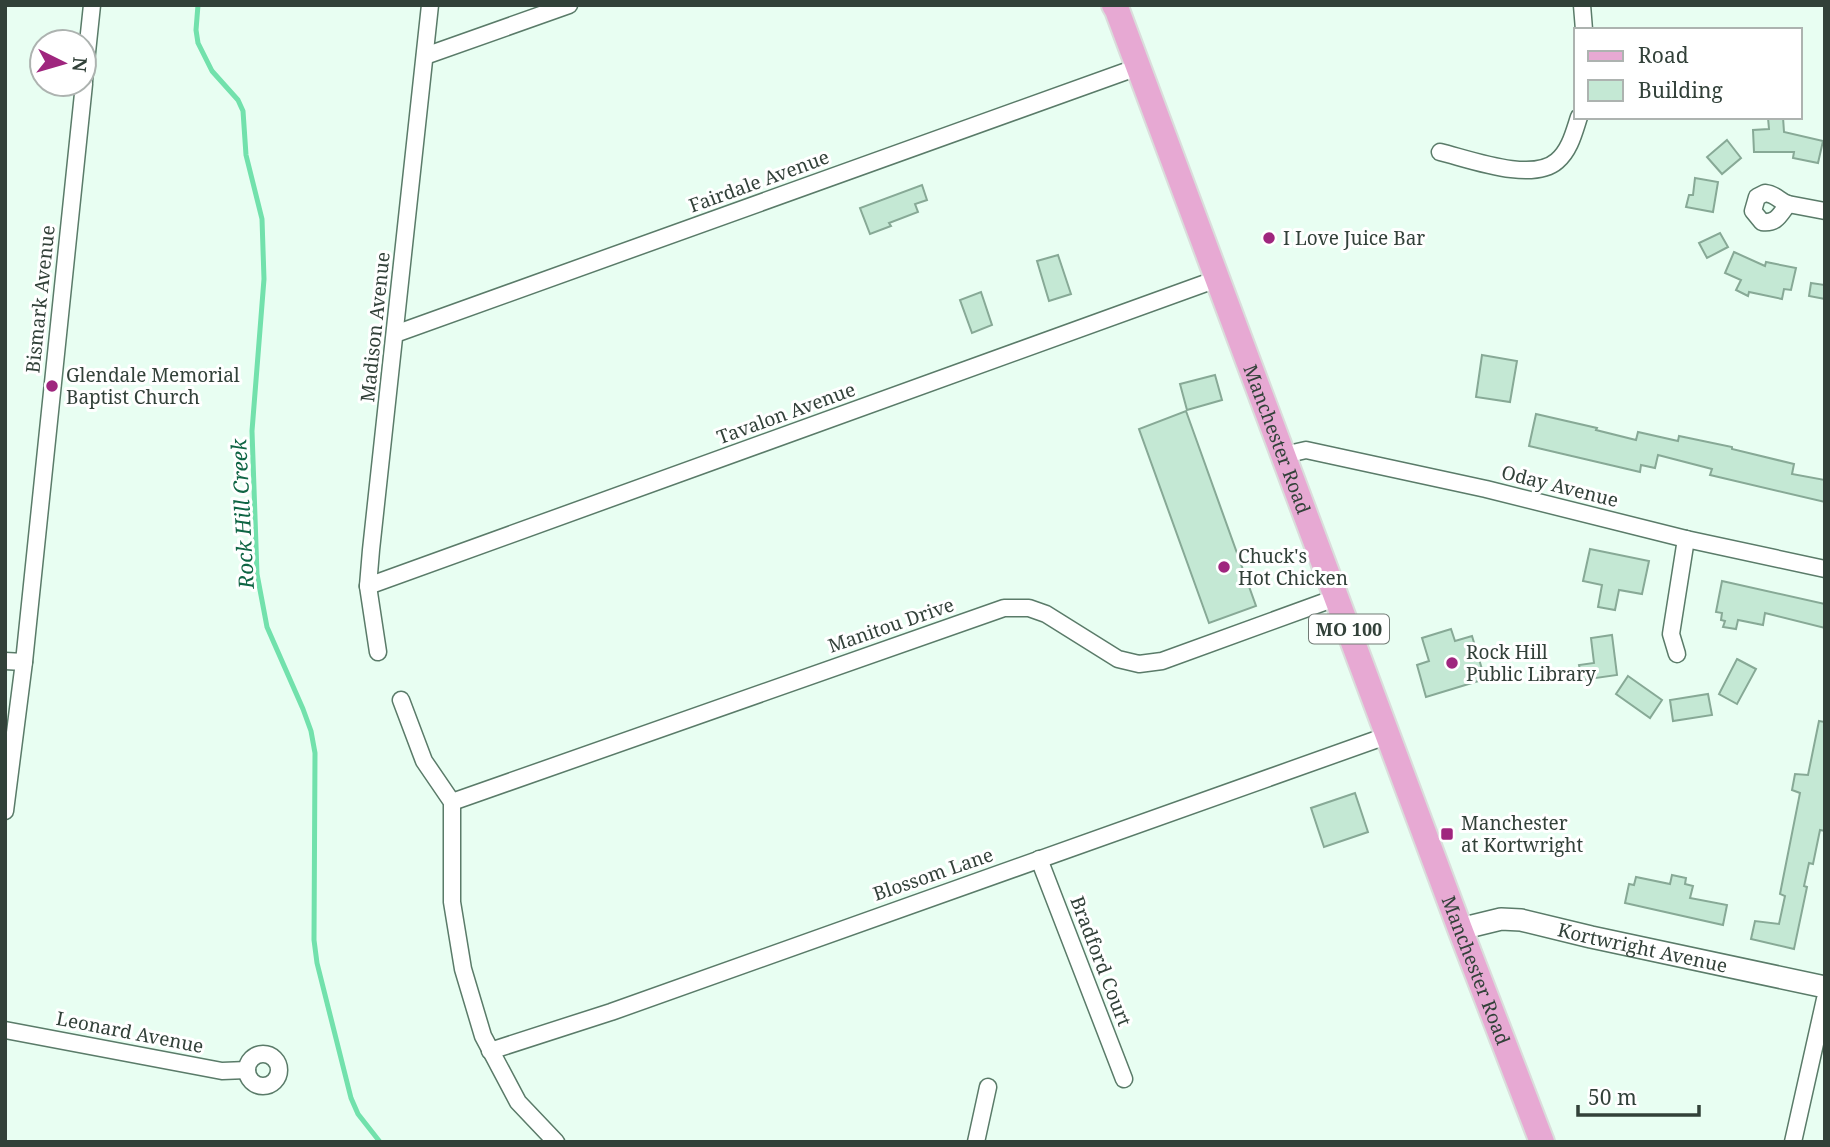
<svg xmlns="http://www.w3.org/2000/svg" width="1830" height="1147" font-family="'Noto Serif',serif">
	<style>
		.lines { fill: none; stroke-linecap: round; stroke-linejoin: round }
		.stream { stroke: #72e1ac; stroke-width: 5 }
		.building { fill: #c4e8d4; stroke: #87a996; stroke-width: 2 }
		.street-casing { stroke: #5a7b69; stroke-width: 19 }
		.secondary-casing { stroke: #5a7b69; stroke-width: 24 }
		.primary-casing { stroke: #dadddb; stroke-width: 28 }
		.street { stroke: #fff; stroke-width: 16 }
		.secondary { stroke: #fff; stroke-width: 21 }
		.primary { stroke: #e7a9d3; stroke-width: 24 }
		.poi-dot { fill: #9f267e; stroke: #fff; stroke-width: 2.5 }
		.labels { text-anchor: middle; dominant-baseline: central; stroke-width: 6; stroke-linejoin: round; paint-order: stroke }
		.shield { fill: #fff; stroke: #707a74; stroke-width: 2 }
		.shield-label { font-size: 18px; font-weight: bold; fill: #324139 }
		.street-label { font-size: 19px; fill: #324139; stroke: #fff }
		.poi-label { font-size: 19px; fill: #324139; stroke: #fff; text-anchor: start }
		.water-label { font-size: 21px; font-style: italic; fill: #0f6544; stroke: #fff }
	</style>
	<rect width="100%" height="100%" fill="#e8fef2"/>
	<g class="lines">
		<polyline class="stream" points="198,5 196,30 198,43 212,71 238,100 243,111 246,155 262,219 264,279 252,431 257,574 267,627 303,709 311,731 315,753 314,940 317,963 351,1098 358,1114 380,1142"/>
	</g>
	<g class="building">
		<polygon points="1783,117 1784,132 1823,141 1818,163 1793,158 1794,152 1754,152 1753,130 1769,129 1768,118"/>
		<polygon points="1727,140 1741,158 1722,174 1707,157"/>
		<polygon points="1695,178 1718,182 1713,212 1686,207 1689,195 1693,195"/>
		<polygon points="922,185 927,200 915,204 918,212 889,223 891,226 870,234 860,208"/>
		<polygon points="1720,233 1728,247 1707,258 1699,243"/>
		<polygon points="1734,252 1765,266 1766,262 1796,268 1791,290 1784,289 1782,299 1749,292 1748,296 1736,290 1741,280 1725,273"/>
		<polygon points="1058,255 1071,294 1049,301 1037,261"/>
		<polygon points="1811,283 1825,285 1825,299 1809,296"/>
		<polygon points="981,292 992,325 972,333 960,300"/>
		<polygon points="1482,355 1517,361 1510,402 1476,397"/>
		<polygon points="1215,375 1222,400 1187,410 1180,384"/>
		<polygon points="1186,411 1256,606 1209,623 1139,429"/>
		<polygon points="1536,414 1597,428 1596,430 1636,440 1638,432 1678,441 1679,436 1732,447 1732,449 1794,464 1792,474 1825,480 1825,502 1710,475 1712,469 1658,455 1655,468 1641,465 1640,472 1529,446"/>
		<polygon points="1590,549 1649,561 1642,594 1619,590 1615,610 1598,607 1602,585 1583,581"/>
		<polygon points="1722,581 1825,604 1825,628 1765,613 1763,625 1738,620 1736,629 1723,627 1725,621 1721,620 1722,613 1716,612"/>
		<polygon points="1451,629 1455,641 1472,636 1485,679 1426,697 1417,665 1429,661 1422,638"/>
		<polygon points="1612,635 1617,675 1582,680 1579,665 1594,663 1591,638"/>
		<polygon points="1737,659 1756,669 1737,704 1719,694"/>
		<polygon points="1628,676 1662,700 1650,718 1616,694"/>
		<polygon points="1708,694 1712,715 1673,721 1670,700"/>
		<polygon points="1819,721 1825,722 1825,831 1820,830 1813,864 1809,863 1804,886 1807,887 1794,949 1751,939 1755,921 1779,924 1785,896 1780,894 1800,793 1792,790 1795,774 1808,775"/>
		<polygon points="1355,793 1368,832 1324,847 1311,808"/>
		<polygon points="1672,875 1686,878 1685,884 1693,886 1690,898 1727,905 1723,925 1625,903 1629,884 1634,885 1636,877 1670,884"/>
	</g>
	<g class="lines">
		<defs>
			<g id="street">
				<polyline points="1582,5 1584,30"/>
				<polyline points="425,56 569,5"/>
				<polyline points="84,81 92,5"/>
				<path d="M 1440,152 C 1469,159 1532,183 1557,161 C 1570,150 1574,132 1579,117"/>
				<path d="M 1765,193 C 1776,194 1779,201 1788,204 C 1780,214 1777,224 1762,222 L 1753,211 L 1757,197 Z"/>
				<polyline points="1788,204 1825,211"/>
				<polyline points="395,334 1138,67"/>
				<polyline points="1284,455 1306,450 1486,489 1686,539 1825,569"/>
				<polyline points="368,586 1217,279"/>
				<polyline points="378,652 368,586 371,550 430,5"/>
				<polyline points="1677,654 1671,634 1686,539"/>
				<polyline points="5,661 24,662"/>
				<polyline points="401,700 424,761 452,802 452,902 463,969 483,1036 518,1102 556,1142"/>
				<polyline points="452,802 1004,608 1029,608 1046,614 1118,659 1139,664 1162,661 1338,597"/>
				<polyline points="5,811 24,662 84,84"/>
				<polyline points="1039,859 1124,1079"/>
				<polyline points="5,1030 222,1071 247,1070"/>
				<polyline points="490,1051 611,1012 1389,735"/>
				<circle cx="263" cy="1070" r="16"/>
				<polyline points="976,1142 988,1087"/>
				<polyline points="1793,1142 1825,999"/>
			</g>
			<g id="secondary">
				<path id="s1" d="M 1460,929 L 1501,919 L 1521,920 L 1591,937 L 1825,987"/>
			</g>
			<g id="primary">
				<path id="s2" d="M 1114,5 L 1117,10 L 1460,929 L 1542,1142"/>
			</g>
		</defs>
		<use href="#street" class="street-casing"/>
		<use href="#secondary" class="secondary-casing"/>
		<use href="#primary" class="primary-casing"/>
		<use href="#street" class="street"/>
		<use href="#secondary" class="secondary"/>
		<use href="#primary" class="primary"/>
	</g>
	<g class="poi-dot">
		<circle cx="1269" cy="238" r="7"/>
		<circle cx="52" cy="386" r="7"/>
		<circle cx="1224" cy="567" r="7"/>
		<circle cx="1452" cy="663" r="7"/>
		<rect x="1440" y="827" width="14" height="14" rx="3.5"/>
	</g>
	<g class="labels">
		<rect class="shield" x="1309" y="614.5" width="80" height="29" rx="5"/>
		<g class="shield-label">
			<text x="1349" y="629">MO 100</text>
		</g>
		<g class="street-label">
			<text transform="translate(759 181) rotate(-20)">Fairdale Avenue</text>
			<text transform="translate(40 299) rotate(-84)">Bismark Avenue</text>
			<text transform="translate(375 327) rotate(-84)">Madison Avenue</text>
			<text transform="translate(786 413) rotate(-20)">Tavalon Avenue</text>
			<text stroke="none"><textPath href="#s2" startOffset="464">Manchester Road</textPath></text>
			<text transform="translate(1560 486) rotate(14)">Oday Avenue</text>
			<text transform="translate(891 625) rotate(-19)">Manitou Drive</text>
			<text transform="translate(933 874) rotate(-19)">Blossom Lane</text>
			<text stroke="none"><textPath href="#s1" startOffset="187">Kortwright Avenue</textPath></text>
			<text transform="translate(1101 961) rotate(69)">Bradford Court</text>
			<text stroke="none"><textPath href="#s2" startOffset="1031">Manchester Road</textPath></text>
			<text transform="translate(130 1032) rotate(11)">Leonard Avenue</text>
		</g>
		<g class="poi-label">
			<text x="1283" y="238">I Love Juice Bar</text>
			<text x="66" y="375">Glendale Memorial<tspan x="66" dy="22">Baptist Church</tspan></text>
			<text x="1238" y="556">Chuck's<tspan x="1238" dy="22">Hot Chicken</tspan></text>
			<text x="1466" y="652">Rock Hill<tspan x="1466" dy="22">Public Library</tspan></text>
			<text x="1461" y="823">Manchester<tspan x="1461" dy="22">at Kortwright</tspan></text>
		</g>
		<g class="water-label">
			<text transform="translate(242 514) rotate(-93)">Rock Hill Creek</text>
		</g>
	</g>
	<rect width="1830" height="1147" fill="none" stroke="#324139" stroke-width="14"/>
	<rect x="1574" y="28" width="228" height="91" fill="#ffffff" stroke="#adb3b0" stroke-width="2"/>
	<rect x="1588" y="51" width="35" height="10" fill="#e7a9d3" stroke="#adb3b0" stroke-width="2"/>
	<text x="1638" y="63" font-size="21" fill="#324139">Road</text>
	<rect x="1588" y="80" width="35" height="21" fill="#c4e8d4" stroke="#adb3b0" stroke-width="2"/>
	<text x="1638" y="98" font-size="21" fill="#324139">Building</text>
	<g transform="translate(63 63) rotate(95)"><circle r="33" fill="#ffffff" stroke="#adb3b0" stroke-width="2"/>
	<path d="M0-5L12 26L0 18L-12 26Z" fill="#9f267e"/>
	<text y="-10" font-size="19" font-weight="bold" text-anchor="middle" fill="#324139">N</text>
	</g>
	<path d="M1578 1105v10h121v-10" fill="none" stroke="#324139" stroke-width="3.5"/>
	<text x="1588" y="1105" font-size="21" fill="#324139" stroke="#ffffff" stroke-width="5" paint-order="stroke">50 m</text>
</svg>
